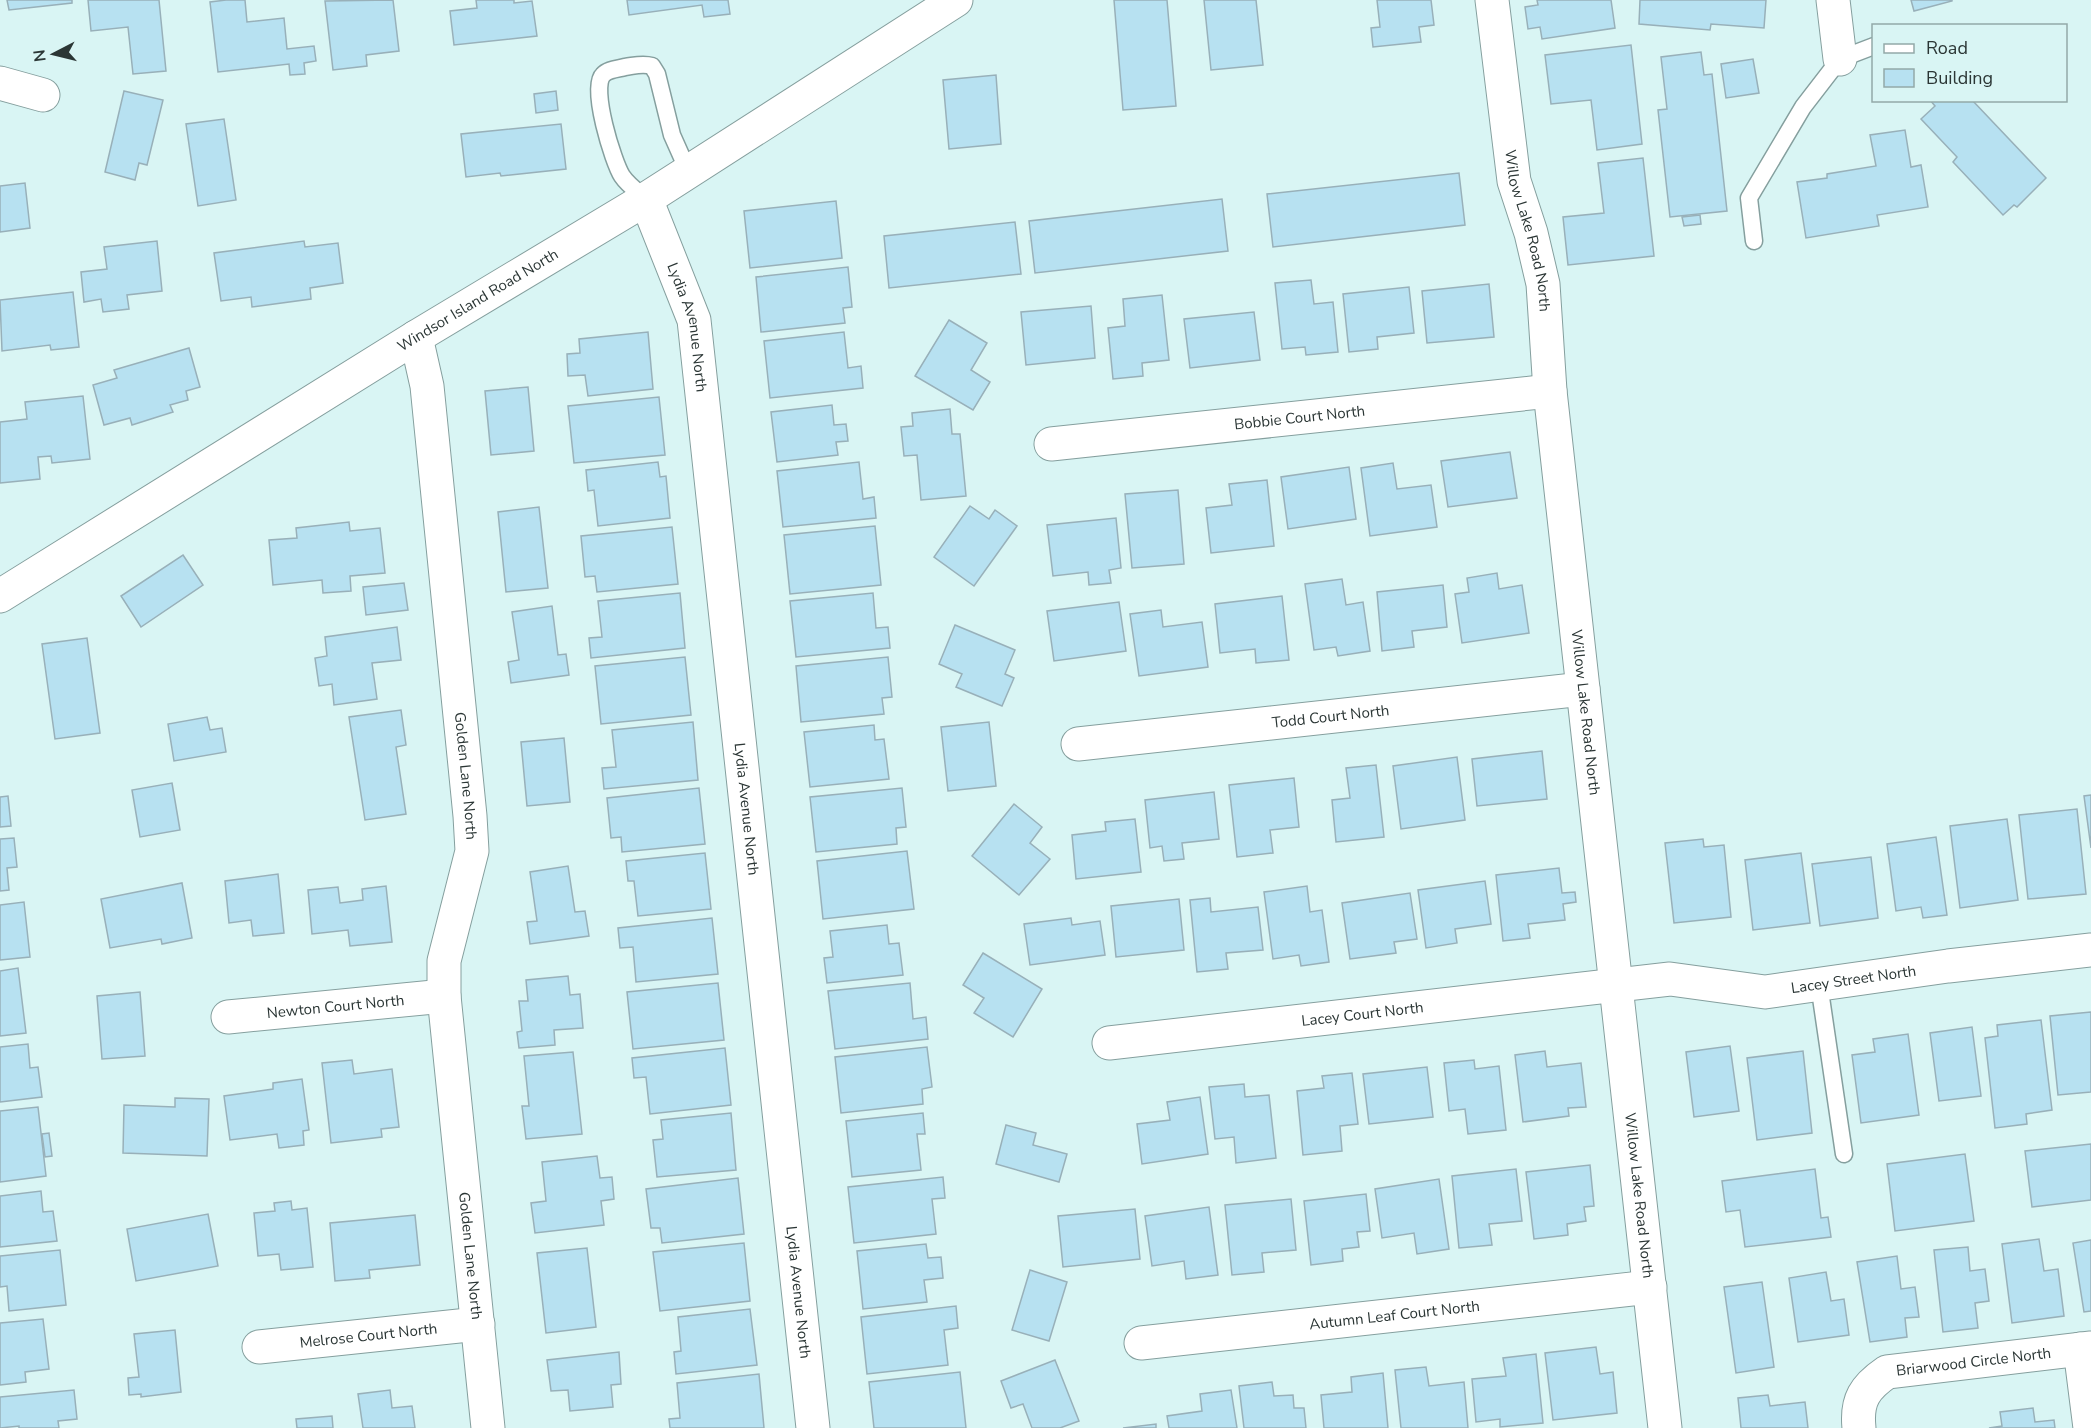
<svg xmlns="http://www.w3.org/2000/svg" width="2091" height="1428" font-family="'Nunito Sans',sans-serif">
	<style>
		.building { fill: #b7e1f1; stroke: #98b0b9; stroke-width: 1.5 }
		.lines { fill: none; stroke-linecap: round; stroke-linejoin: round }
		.lane-casing { stroke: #859f9e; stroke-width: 19 }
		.street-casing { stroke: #859f9e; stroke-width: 35 }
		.secondary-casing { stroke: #859f9e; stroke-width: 35 }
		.lane { stroke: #fff; stroke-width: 16 }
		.street { stroke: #fff; stroke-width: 33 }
		.secondary { stroke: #fff; stroke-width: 33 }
		.labels { text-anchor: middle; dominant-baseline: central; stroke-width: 4.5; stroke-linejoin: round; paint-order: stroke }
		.street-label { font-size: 15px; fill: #2b3635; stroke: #d9f5f4 }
	</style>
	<rect width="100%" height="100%" fill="#d9f5f4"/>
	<g class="building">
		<polygon points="7,0 72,0 72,3 9,10"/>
		<polygon points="88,0 159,0 166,71 133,74 128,27 91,31"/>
		<polygon points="226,0 245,0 247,22 284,18 287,49 314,46 316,61 304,63 305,74 290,75 289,64 218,72 210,2"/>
		<polygon points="393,0 399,51 366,55 367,66 333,70 325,1"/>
		<polygon points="476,0 514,0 514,3 532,1 537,36 454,45 450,11 477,8"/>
		<polygon points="627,0 728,0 730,14 704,17 702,5 629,15"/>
		<polygon points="1114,0 1167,0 1176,106 1123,110"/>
		<polygon points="1204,0 1256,0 1263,65 1211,70"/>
		<polygon points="1377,0 1431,0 1434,25 1419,27 1421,42 1373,47 1371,28 1380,27"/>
		<polygon points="1537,0 1611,0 1615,28 1542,39 1540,27 1528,29 1525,7 1538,5"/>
		<polygon points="1640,0 1766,0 1764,28 1711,24 1710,30 1639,24"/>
		<polygon points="1911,0 1952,0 1952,1 1914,11"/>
		<polygon points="1631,45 1642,144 1597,150 1591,100 1551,104 1545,55"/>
		<polygon points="1701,52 1704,75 1712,74 1727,211 1670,217 1658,110 1667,109 1661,57"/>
		<polygon points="1753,59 1759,93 1726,98 1721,64"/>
		<polygon points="996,75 1001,144 949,149 943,80"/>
		<polygon points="124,91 163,100 147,165 139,163 135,180 105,172"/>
		<polygon points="556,91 558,110 536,113 534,94"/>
		<polygon points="1930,100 1972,100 2046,178 2017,207 2014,205 2003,215 1953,162 1957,157 1921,119 1935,106"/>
		<polygon points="224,119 236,200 198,206 186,124"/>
		<polygon points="561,124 566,169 501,176 500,173 466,177 461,134"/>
		<polygon points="1905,130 1911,167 1921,165 1928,207 1877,215 1879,226 1806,238 1797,182 1827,178 1827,174 1876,166 1870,135"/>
		<polygon points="1643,158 1654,256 1568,265 1563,217 1604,213 1598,163"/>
		<polygon points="1459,173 1465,225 1273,247 1267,194"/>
		<polygon points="25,183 30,228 0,232 0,186"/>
		<polygon points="1222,199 1228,251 1035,273 1029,221"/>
		<polygon points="836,201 842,258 750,268 744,211"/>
		<polygon points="1700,215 1701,224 1684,226 1682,217"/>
		<polygon points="1015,222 1021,274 889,288 884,236"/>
		<polygon points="157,241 162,291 127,295 129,309 103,312 101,299 84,302 81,272 107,269 104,247"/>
		<polygon points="304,241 305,247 338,243 343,283 310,288 311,299 252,307 251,297 221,301 214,253"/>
		<polygon points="848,267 852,307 843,308 845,323 761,332 756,277"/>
		<polygon points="1311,280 1314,304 1333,302 1338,352 1306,355 1305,347 1282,349 1275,283"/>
		<polygon points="1489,284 1494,337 1427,343 1422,291"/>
		<polygon points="1409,287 1414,333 1377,337 1378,349 1349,352 1343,294"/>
		<polygon points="73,292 79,347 51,350 50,345 2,351 0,300"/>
		<polygon points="1162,295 1169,360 1142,363 1143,376 1113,379 1108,328 1125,326 1123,299"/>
		<polygon points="1091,306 1095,358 1026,365 1021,312"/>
		<polygon points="1254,312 1260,360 1190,368 1184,319"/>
		<polygon points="949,320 987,343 971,370 990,382 973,410 915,376"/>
		<polygon points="648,332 653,389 588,396 585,375 568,376 567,354 580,353 579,339"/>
		<polygon points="844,332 848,368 861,366 863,388 770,398 764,341"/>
		<polygon points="189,348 200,387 186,391 188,400 170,405 173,412 132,425 130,418 104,425 93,385 117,378 114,370"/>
		<polygon points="528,387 534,451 491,455 485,391"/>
		<polygon points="83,396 90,459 52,463 51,456 38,457 40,479 0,483 0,422 27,419 25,402"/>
		<polygon points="659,397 665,455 574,463 568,406"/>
		<polygon points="832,405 834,425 846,424 848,441 836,442 838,455 777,462 771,412"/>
		<polygon points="950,409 952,434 960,434 966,496 921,500 917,455 904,456 901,427 913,426 912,413"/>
		<polygon points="1510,452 1517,498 1448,507 1441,461"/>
		<polygon points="658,462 660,477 666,476 670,518 598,526 594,490 588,491 586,470"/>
		<polygon points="859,462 863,499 874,497 876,518 783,527 777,471"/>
		<polygon points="1393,463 1397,489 1431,485 1437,527 1370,536 1361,468"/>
		<polygon points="1349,467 1356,519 1288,529 1281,477"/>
		<polygon points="1267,480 1274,546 1211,553 1206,508 1232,505 1229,484"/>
		<polygon points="1178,490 1184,564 1132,568 1125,494"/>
		<polygon points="970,506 989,519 995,510 1017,526 974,586 934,557"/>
		<polygon points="539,507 548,588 506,592 498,512"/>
		<polygon points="1116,518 1121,568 1109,570 1111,583 1089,585 1088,572 1053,576 1047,525"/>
		<polygon points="349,522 350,531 380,528 385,573 350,576 351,591 323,593 322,580 273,585 269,540 297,538 296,528"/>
		<polygon points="875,526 881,585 790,594 784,535"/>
		<polygon points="672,527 678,584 597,592 595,576 585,577 581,536"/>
		<polygon points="183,555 203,585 141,627 121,596"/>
		<polygon points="1497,573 1499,589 1522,585 1529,633 1462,643 1455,594 1469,592 1467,578"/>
		<polygon points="1342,579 1346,605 1363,602 1370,651 1338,656 1336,647 1314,650 1305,584"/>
		<polygon points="404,583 408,610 366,615 363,587"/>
		<polygon points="1443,585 1447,627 1412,631 1414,647 1382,651 1377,592"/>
		<polygon points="680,593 685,648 591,658 589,638 602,637 598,601"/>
		<polygon points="873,593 876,628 888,627 890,648 796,657 790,601"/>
		<polygon points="1282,596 1289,660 1256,663 1255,649 1220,653 1215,604"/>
		<polygon points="1119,602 1126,651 1054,661 1047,611"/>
		<polygon points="552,606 558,655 566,654 569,675 511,683 508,662 519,660 512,612"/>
		<polygon points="1161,610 1163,627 1202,622 1208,667 1139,676 1130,614"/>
		<polygon points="955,625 1015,650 1005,674 1014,678 1002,706 956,687 962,674 939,664"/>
		<polygon points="397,627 401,660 372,663 377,699 334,705 332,684 319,686 315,658 327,656 325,637"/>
		<polygon points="87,638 100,733 55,739 42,644"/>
		<polygon points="685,657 691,715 601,724 595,666"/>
		<polygon points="888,657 892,697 882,698 884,714 801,722 796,666"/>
		<polygon points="401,710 406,745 396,747 406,814 365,820 349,717"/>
		<polygon points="207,717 210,730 222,728 226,752 174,761 168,724"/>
		<polygon points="693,722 698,780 604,789 602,768 616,767 612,730"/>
		<polygon points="989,722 996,786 948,791 941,727"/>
		<polygon points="874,725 875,740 884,739 889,779 810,787 804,732"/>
		<polygon points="564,738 570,802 527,806 521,742"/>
		<polygon points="1542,751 1547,799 1477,806 1472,759"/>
		<polygon points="1457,757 1465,820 1401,829 1393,766"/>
		<polygon points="1376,765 1384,837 1336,842 1332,800 1350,798 1346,768"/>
		<polygon points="1294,778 1299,827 1270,830 1273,853 1237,857 1229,785"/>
		<polygon points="172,783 180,830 140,837 132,790"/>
		<polygon points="699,788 705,844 622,852 621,837 611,838 607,798"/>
		<polygon points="902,788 906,827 896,828 897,844 816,852 810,797"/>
		<polygon points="1214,792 1219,839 1182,843 1184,859 1164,861 1162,846 1150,848 1145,800"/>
		<polygon points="2091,795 2091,848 2084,796"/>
		<polygon points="8,796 11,826 0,827 0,797"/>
		<polygon points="1014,804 1042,827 1030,843 1050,859 1019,895 972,856"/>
		<polygon points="2077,809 2086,894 2028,899 2019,815"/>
		<polygon points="1135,819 1141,872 1076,879 1072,835 1106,831 1105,822"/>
		<polygon points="2007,819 2018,900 1960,908 1950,826"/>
		<polygon points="1936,837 1947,915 1923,918 1921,907 1896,911 1887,844"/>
		<polygon points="14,838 17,867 7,868 9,890 0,891 0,839"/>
		<polygon points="1703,839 1704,847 1724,845 1731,917 1674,923 1665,843"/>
		<polygon points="907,851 914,909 823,919 817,861"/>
		<polygon points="705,853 711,909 638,916 634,881 628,881 626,861"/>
		<polygon points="1801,853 1810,923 1753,930 1745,860"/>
		<polygon points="1871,857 1878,918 1820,926 1812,864"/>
		<polygon points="568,866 575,912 585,911 589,936 530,944 527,922 537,921 530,872"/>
		<polygon points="1559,868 1562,893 1575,892 1576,902 1563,904 1565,920 1528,924 1530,938 1503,941 1496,875"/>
		<polygon points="278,874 284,933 253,936 251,920 229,923 225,881"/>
		<polygon points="1485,881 1491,924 1455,929 1457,943 1426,948 1418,890"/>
		<polygon points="182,883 192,938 162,944 161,939 110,948 101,899"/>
		<polygon points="386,886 392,942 350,946 348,930 312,934 308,890 338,887 340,903 363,900 362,889"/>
		<polygon points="1307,886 1310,912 1322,910 1329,962 1301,966 1299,955 1273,959 1264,892"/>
		<polygon points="1410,893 1417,939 1394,942 1396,953 1350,959 1342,903"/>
		<polygon points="1210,898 1211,912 1258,907 1263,950 1226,953 1228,969 1197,972 1190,900"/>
		<polygon points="1179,899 1184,950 1116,957 1111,906"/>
		<polygon points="24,902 30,957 0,960 0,905"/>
		<polygon points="712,918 718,974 636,982 633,947 620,948 618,928"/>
		<polygon points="1071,918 1072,925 1100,921 1105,955 1030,965 1024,924"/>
		<polygon points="887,925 889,944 899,943 903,975 827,983 824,958 833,957 830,931"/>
		<polygon points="983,953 1042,989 1013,1037 974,1013 984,998 963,985"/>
		<polygon points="18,968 26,1033 0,1036 0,971"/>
		<polygon points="568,976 570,995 580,994 583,1028 554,1030 555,1045 519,1048 517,1032 522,1031 519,1001 528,1001 526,980"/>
		<polygon points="718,983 724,1040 633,1049 627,992"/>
		<polygon points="910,983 913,1019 926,1017 928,1039 835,1049 828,991"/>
		<polygon points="140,992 145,1056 102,1059 97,996"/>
		<polygon points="2091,1012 2091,1092 2058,1095 2050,1016"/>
		<polygon points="2041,1020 2052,1110 2026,1114 2027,1124 1995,1128 1985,1038 1998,1036 1997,1025"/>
		<polygon points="1972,1027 1981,1096 1939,1101 1930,1033"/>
		<polygon points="1908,1034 1919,1115 1861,1123 1852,1055 1875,1052 1873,1039"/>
		<polygon points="28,1044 30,1068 38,1067 42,1097 0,1102 0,1047"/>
		<polygon points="1730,1046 1739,1111 1694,1117 1686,1052"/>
		<polygon points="927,1047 932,1087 922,1089 923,1104 841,1113 835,1057"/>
		<polygon points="725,1048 731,1105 650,1114 646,1077 634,1078 632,1058"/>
		<polygon points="1545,1051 1547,1067 1581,1063 1586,1107 1568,1108 1569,1116 1523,1122 1515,1055"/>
		<polygon points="1803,1051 1812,1133 1757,1140 1747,1058"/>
		<polygon points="573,1052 582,1134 526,1139 522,1106 529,1106 524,1056"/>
		<polygon points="352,1060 354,1074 392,1069 399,1127 381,1129 382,1137 331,1143 322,1063"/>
		<polygon points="1474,1060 1475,1069 1499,1066 1506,1130 1468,1134 1465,1109 1449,1111 1444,1063"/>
		<polygon points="1427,1067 1433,1117 1369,1124 1363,1074"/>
		<polygon points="1352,1073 1358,1124 1340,1126 1342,1151 1303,1155 1297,1091 1324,1088 1322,1076"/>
		<polygon points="302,1079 309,1130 303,1131 304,1145 279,1148 277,1134 230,1140 224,1096 273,1089 273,1083"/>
		<polygon points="1244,1084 1245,1097 1269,1095 1276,1158 1236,1163 1234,1137 1215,1139 1209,1087"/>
		<polygon points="1200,1097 1208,1154 1142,1164 1137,1124 1170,1120 1167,1102"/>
		<polygon points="175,1098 209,1099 207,1156 123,1153 124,1105 175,1107"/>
		<polygon points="38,1107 46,1176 0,1182 0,1111"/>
		<polygon points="731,1113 736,1170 657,1177 653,1140 663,1139 661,1120"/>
		<polygon points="923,1113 925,1134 917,1134 921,1170 852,1177 846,1121"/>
		<polygon points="1006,1125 1036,1133 1033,1145 1067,1154 1059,1182 996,1164"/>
		<polygon points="49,1133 52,1156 45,1157 42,1134"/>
		<polygon points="2091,1144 2091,1200 2032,1207 2025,1151"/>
		<polygon points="1965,1154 1974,1221 1895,1231 1887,1164"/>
		<polygon points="597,1156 600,1178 612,1177 614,1199 601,1201 604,1225 535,1233 531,1203 546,1201 542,1162"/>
		<polygon points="1590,1165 1594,1206 1584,1207 1586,1221 1567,1224 1568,1235 1534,1239 1526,1172"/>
		<polygon points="1516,1169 1522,1221 1489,1224 1492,1245 1459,1248 1452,1176"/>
		<polygon points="1815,1169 1821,1218 1828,1217 1831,1237 1745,1247 1740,1210 1726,1212 1722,1181"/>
		<polygon points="943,1177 945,1198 932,1199 936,1234 854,1243 848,1187"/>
		<polygon points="738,1178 744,1234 662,1243 660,1228 651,1228 646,1189"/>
		<polygon points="1439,1179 1449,1249 1417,1254 1414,1233 1382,1238 1375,1189"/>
		<polygon points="41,1191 43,1212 53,1211 57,1241 0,1247 0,1196"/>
		<polygon points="1366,1194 1370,1231 1357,1232 1359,1247 1342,1249 1343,1261 1311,1265 1304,1201"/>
		<polygon points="1291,1199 1296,1250 1262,1253 1264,1272 1232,1275 1225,1205"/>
		<polygon points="291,1201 292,1210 307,1208 313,1267 281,1270 279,1254 258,1256 254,1213 275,1211 274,1203"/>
		<polygon points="1209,1207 1218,1275 1186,1279 1184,1261 1152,1266 1145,1216"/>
		<polygon points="1135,1209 1140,1259 1063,1267 1058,1216"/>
		<polygon points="208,1214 218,1266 136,1281 127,1229"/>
		<polygon points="415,1215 420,1265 369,1270 370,1278 335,1281 330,1223"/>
		<polygon points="2039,1239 2044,1271 2058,1269 2064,1316 2012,1323 2002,1244"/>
		<polygon points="2091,1240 2091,1311 2084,1312 2073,1243"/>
		<polygon points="744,1243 750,1301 660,1311 653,1252"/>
		<polygon points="926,1244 928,1258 941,1257 943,1278 924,1280 927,1302 863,1309 857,1251"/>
		<polygon points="1968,1247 1970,1271 1985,1269 1989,1301 1975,1303 1978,1328 1943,1332 1934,1250"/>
		<polygon points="587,1248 596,1327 546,1333 537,1253"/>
		<polygon points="60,1250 66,1305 9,1311 7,1286 0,1287 0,1256"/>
		<polygon points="1897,1256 1901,1289 1915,1287 1919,1317 1905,1318 1907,1337 1870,1342 1857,1262"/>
		<polygon points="1030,1270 1067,1282 1049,1341 1012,1330"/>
		<polygon points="1826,1272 1831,1301 1844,1299 1849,1335 1798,1342 1789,1278"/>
		<polygon points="1762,1282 1774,1367 1736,1373 1724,1287"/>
		<polygon points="956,1306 958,1328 944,1330 948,1365 867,1374 861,1317"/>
		<polygon points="750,1309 757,1365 676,1374 674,1352 681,1351 678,1317"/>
		<polygon points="43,1319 49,1369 25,1372 26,1382 0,1385 0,1323"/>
		<polygon points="175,1330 181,1392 141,1397 141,1394 129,1395 128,1378 139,1377 134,1334"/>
		<polygon points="1596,1347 1600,1374 1613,1372 1617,1413 1553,1420 1545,1353"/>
		<polygon points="619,1352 621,1384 611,1385 613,1407 570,1411 568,1390 551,1391 547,1360"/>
		<polygon points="1536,1354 1543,1423 1500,1427 1500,1419 1476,1422 1472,1379 1506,1376 1503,1358"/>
		<polygon points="1055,1360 1079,1421 1060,1428 1032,1428 1023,1404 1011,1408 1001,1381"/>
		<polygon points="1426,1367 1429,1386 1464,1382 1468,1428 1401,1428 1395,1370"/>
		<polygon points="960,1372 966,1428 874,1428 869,1382"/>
		<polygon points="1383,1373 1388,1428 1324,1428 1321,1395 1352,1392 1351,1377"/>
		<polygon points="759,1374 764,1428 670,1428 669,1419 680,1418 677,1383"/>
		<polygon points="1272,1382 1274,1396 1293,1395 1294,1408 1304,1408 1306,1428 1244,1428 1239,1386"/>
		<polygon points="74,1390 77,1419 58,1421 59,1428 19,1428 19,1426 0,1428 0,1397"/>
		<polygon points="390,1390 392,1408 412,1406 415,1428 363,1428 358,1394"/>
		<polygon points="1231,1390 1237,1428 1169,1428 1167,1416 1202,1411 1200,1394"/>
		<polygon points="1768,1395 1770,1406 1805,1402 1808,1428 1741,1428 1738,1398"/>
		<polygon points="2033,1408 2035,1422 2054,1420 2055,1428 1989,1428 2002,1426 2000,1412"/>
		<polygon points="332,1416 333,1428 297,1428 296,1419"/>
		<polygon points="1156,1424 1156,1428 1123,1428"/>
	</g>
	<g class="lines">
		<defs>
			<g id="lane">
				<path d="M 646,199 C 638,192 628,185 622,176 C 613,162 590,87 603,75 C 608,69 618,69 625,67 C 634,66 642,63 652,66 L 657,74 L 672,135 L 688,171"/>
				<polyline points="1754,241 1749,198 1803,107 1840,59 1874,46"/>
				<polyline points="1819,984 1844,1154"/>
			</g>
			<g id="street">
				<path id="s1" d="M 1492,0 L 1514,181 L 1531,233 L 1543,284 L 1550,391 L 1665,1428"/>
				<polyline points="1833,0 1840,59"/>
				<polyline points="0,83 43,95"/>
				<path id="s2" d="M 646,199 L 694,320 L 813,1428"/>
				<path id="s3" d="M 416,337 L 427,386 L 470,816 L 472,851 L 444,961 L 444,996 L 488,1428"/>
				<path id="s4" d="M 1051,444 L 1550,391"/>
				<path id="s5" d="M 1078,744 L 1583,689"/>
				<path id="s6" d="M 228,1017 L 444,996"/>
				<path id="s7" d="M 1109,1043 L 1670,979 L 1765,992 L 1948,966 L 2091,950"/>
				<path id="s8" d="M 1141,1343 L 1650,1287"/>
				<path id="s9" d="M 259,1347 L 478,1324"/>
				<polyline points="2080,1349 2090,1428"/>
				<path id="s10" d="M 1859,1428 C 1856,1400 1865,1387 1887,1372 L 2091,1348"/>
			</g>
			<g id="secondary">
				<path id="s11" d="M 0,596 L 416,337 L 646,199 L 956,0"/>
			</g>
		</defs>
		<use href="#lane" class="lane-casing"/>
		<use href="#street" class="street-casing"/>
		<use href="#secondary" class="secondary-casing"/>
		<use href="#lane" class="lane"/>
		<use href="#street" class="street"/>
		<use href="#secondary" class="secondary"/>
	</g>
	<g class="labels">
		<g class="street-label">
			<text stroke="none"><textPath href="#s1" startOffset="234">Willow Lake Road North</textPath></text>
			<text stroke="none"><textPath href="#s11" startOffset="562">Windsor Island Road North</textPath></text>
			<text stroke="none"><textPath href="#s2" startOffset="136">Lydia Avenue North</textPath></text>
			<text stroke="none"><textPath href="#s4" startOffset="250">Bobbie Court North</textPath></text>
			<text stroke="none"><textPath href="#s1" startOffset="720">Willow Lake Road North</textPath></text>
			<text stroke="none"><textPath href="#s5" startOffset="254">Todd Court North</textPath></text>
			<text stroke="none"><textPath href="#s3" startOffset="442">Golden Lane North</textPath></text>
			<text stroke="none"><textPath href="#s2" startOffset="622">Lydia Avenue North</textPath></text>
			<text stroke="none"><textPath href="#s7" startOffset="750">Lacey Street North</textPath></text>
			<text stroke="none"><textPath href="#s6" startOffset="108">Newton Court North</textPath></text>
			<text stroke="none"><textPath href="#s7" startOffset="255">Lacey Court North</textPath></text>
			<text stroke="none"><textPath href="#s1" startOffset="1206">Willow Lake Road North</textPath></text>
			<text stroke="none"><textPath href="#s3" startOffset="927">Golden Lane North</textPath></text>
			<text stroke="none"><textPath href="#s2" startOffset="1108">Lydia Avenue North</textPath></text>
			<text stroke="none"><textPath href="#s8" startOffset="255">Autumn Leaf Court North</textPath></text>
			<text stroke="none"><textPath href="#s9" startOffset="110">Melrose Court North</textPath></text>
			<text stroke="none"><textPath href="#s10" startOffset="154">Briarwood Circle North</textPath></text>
		</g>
	</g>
	<rect x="1872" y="24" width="195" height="78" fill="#d9f5f4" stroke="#93a9a8" stroke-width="1.5"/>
	<rect x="1884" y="44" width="30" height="9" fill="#ffffff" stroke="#93a9a8" stroke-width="1.5"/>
	<text x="1926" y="54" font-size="18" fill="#2b3635">Road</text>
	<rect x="1884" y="69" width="30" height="18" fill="#b7e1f1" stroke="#93a9a8" stroke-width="1.5"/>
	<text x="1926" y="84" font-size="18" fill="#2b3635">Building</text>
	<g transform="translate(54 54) rotate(263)" stroke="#d9f5f4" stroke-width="4.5" paint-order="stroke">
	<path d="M0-4.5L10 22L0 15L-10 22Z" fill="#2b3635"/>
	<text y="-9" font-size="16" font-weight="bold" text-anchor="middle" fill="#2b3635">N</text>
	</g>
</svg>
